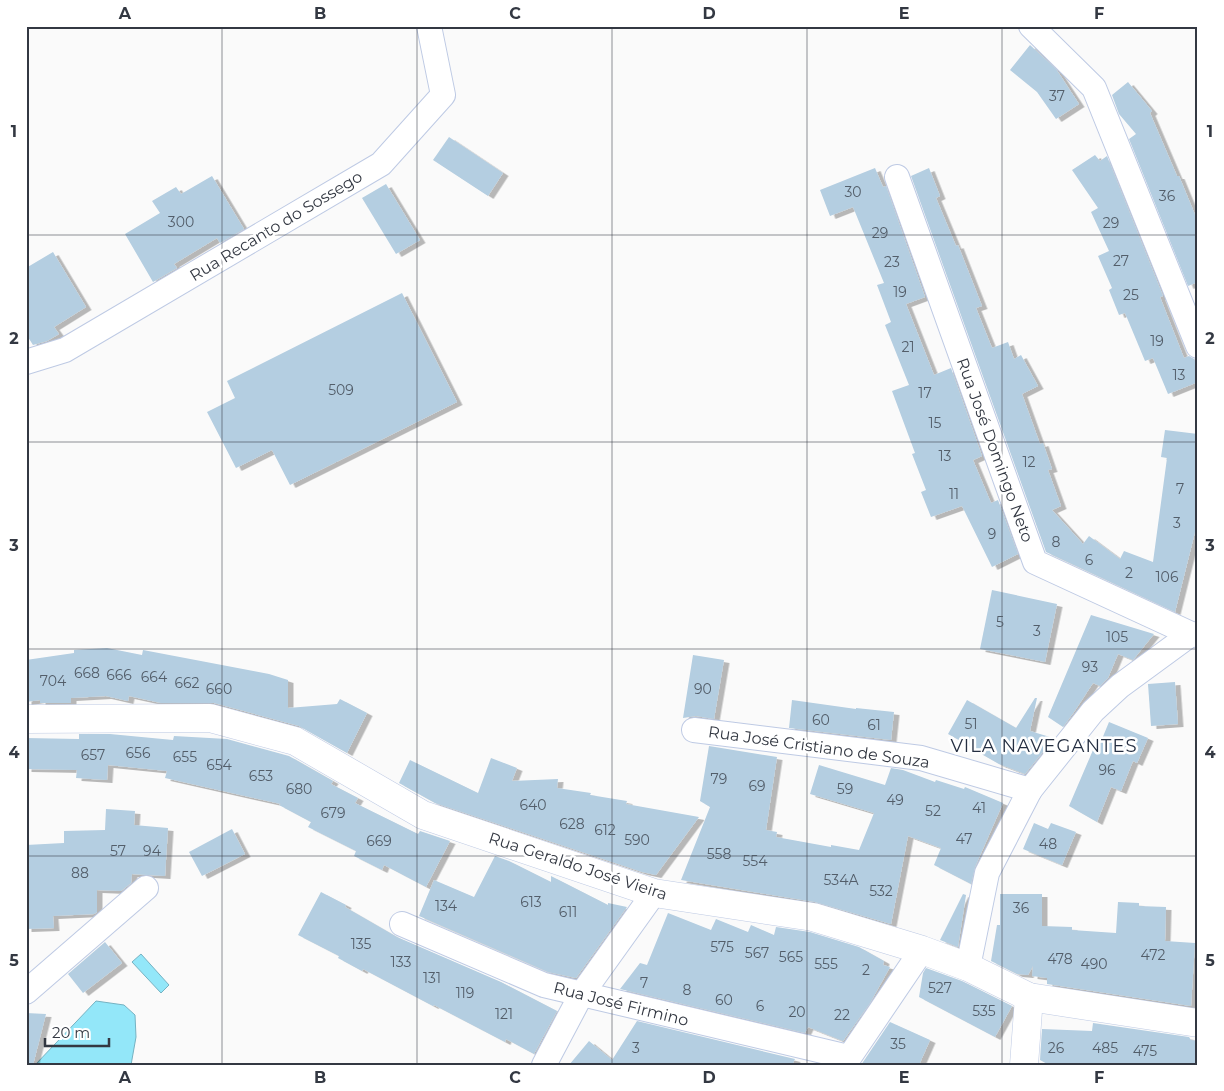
<svg xmlns="http://www.w3.org/2000/svg" width="1224" height="1091" font-family="Montserrat,sans-serif">
	<style>
		.water { fill: #93e7f9; stroke: #76b2c2 }
		.building { fill: #b4cee1; filter: url(#shadow) }
		.lines { fill: none; stroke-linecap: round; stroke-linejoin: round }
		.minor-casing { stroke: #becae4; stroke-width: 26 }
		.tertiary-casing { stroke: #becae4; stroke-width: 29 }
		.minor { stroke: #fff; stroke-width: 24 }
		.tertiary { stroke: #fff; stroke-width: 28 }
		.grid { fill: none; stroke: #333842; stroke-width: 1; stroke-opacity: 0.55 }
		.labels { text-anchor: middle; dominant-baseline: central; stroke-width: 5; stroke-linejoin: round; paint-order: stroke }
		.number-label { font-size: 14px; fill: #535e6a }
		.street-label { font-size: 16px; fill: #333842; stroke: #fff }
		.neighbourhood-label { font-size: 18px; letter-spacing: 1px; fill: #242e41; stroke: #fff }
		.neatline { fill: none; stroke: #333842; stroke-width: 2 }
		.grid-label { font-size: 16px; text-anchor: middle; font-weight: bold; fill: #333842 }
	</style>
	<defs>
		<filter id="shadow"><feDropShadow dx="5.5" dy="3" stdDeviation="0" flood-color="#0004"/></filter>
	</defs>
	<rect width="100%" height="100%" fill="#fafafa"/>
	<g class="water">
		<polygon points="141,954 169,985 161,993 132,962"/>
		<polygon points="96,1001 124,1005 135,1015 136,1037 131,1065 35,1065"/>
	</g>
	<g class="building">
		<polygon points="1030,45 1056,69 1079,104 1056,119 1037,92 1010,70"/>
		<polygon points="1128,82 1152,111 1150,113 1177,176 1179,176 1198,222 1198,282 1188,286 1129,139 1136,134 1119,114 1112,95"/>
		<polygon points="449,137 503,173 488,196 433,160"/>
		<polygon points="1095,155 1100,161 1107,156 1163,296 1160,297 1184,358 1189,356 1194,359 1198,367 1198,382 1168,394 1153,358 1145,361 1125,313 1119,315 1109,290 1112,288 1098,256 1109,251 1091,212 1098,208 1072,170"/>
		<polygon points="875,168 883,187 886,186 925,297 906,304 934,375 951,368 982,456 973,460 991,503 998,500 1018,554 992,567 962,506 931,517 921,492 926,490 912,454 915,453 892,391 909,385 885,325 891,322 877,285 884,283 853,207 830,216 820,190"/>
		<polygon points="929,168 940,196 936,198 956,246 958,245 982,306 976,308 992,348 1008,342 1014,359 1021,355 1038,386 1022,394 1040,444 1043,443 1052,469 1048,470 1061,506 1052,510 1083,544 1089,536 1120,559 1124,551 1153,562 1167,458 1161,457 1165,430 1198,434 1198,514 1195,532 1175,612 1046,552 911,176"/>
		<polygon points="212,176 244,229 220,243 217,238 174,264 177,268 153,282 125,234 160,213 152,201 176,187 181,194"/>
		<polygon points="386,184 420,240 396,254 362,198"/>
		<polygon points="53,252 86,307 54,327 59,334 47,341 33,345 26,334 26,268"/>
		<polygon points="402,293 457,402 290,485 272,450 236,468 207,412 235,398 227,381"/>
		<polygon points="992,590 1057,604 1045,662 980,649"/>
		<polygon points="1091,615 1154,634 1133,660 1118,654 1108,678 1100,686 1093,683 1074,712 1063,727 1048,717"/>
		<polygon points="107,648 142,655 143,650 269,674 288,680 288,708 337,704 340,699 367,713 347,753 299,726 214,703 161,703 129,696 128,701 106,696 71,698 71,703 40,703 40,700 26,702 26,660 74,653 74,650"/>
		<polygon points="693,655 724,660 714,719 696,716 683,718"/>
		<polygon points="1175,682 1178,724 1151,726 1148,684"/>
		<polygon points="1035,698 1037,698 1030,731 1050,737 1046,748 1025,774 999,764 978,752 979,751 948,734 967,700 1016,728"/>
		<polygon points="792,700 856,709 856,708 894,712 891,740 789,728"/>
		<polygon points="1109,722 1148,738 1137,763 1133,761 1121,791 1111,787 1097,822 1069,806 1093,750 1097,751"/>
		<polygon points="79,734 110,734 173,740 174,736 227,739 289,756 333,781 331,784 358,798 355,803 418,834 420,831 450,841 426,887 384,865 382,870 354,856 356,851 308,827 311,822 279,805 281,804 165,778 167,771 108,765 107,780 76,778 77,770 26,769 26,738 79,739"/>
		<polygon points="709,746 777,757 766,830 777,832 776,837 831,847 831,845 859,850 874,813 810,794 819,765 885,785 891,768 903,770 935,782 936,780 964,789 965,787 1003,803 975,867 971,884 934,865 941,848 908,836 891,924 815,902 681,880 710,807 700,801"/>
		<polygon points="491,758 517,768 512,781 558,779 557,788 591,793 590,795 627,801 626,804 699,817 656,875 642,872 435,803 399,783 410,760 478,793"/>
		<polygon points="106,809 135,811 134,825 168,828 165,876 132,874 131,883 121,891 97,890 97,912 94,914 53,916 54,928 26,929 26,845 64,843 64,831 105,830"/>
		<polygon points="1034,823 1048,829 1051,823 1076,832 1062,865 1023,849"/>
		<polygon points="232,829 245,854 202,876 189,852"/>
		<polygon points="495,856 509,861 551,882 551,876 608,905 608,903 627,907 576,978 548,972 419,916 434,880 474,897"/>
		<polygon points="321,892 346,905 345,907 397,937 501,982 557,1011 534,1054 506,1039 505,1042 434,1005 433,1006 363,969 362,971 338,958 339,956 298,935"/>
		<polygon points="963,894 966,895 958,947 940,940"/>
		<polygon points="1000,894 1042,894 1042,926 1072,927 1072,930 1116,933 1118,902 1139,903 1139,906 1166,907 1165,941 1195,943 1191,1006 1047,984 1047,978 1032,976 1033,966 1028,975 1017,974 991,961 997,925 1000,925"/>
		<polygon points="668,913 711,930 716,919 748,932 751,925 774,935 776,927 810,932 859,947 884,961 883,965 890,967 870,1003 843,1041 808,1027 805,1033 620,989 640,963 647,965"/>
		<polygon points="105,942 122,963 83,993 68,974"/>
		<polygon points="926,968 962,981 1012,1006 995,1037 919,997 923,973"/>
		<polygon points="26,1013 46,1014 33,1065 26,1065"/>
		<polygon points="637,1021 795,1059 792,1065 569,1065 589,1041 612,1060"/>
		<polygon points="890,1022 930,1040 919,1065 861,1065"/>
		<polygon points="1093,1023 1189,1037 1191,1040 1198,1041 1198,1065 1049,1065 1040,1060 1042,1029 1092,1031"/>
	</g>
	<g class="lines">
		<defs>
			<g id="minor">
				<polyline points="1031,26 1094,88 1198,346"/>
				<polyline points="897,177 1035,562 1191,634 1198,635"/>
				<polyline points="26,362 65,350 381,164 443,95 429,26"/>
				<polyline points="694,730 921,758 1030,790"/>
				<polyline points="402,924 544,985 848,1057"/>
				<polyline points="968,967 987,873 1030,790 1093,711 1120,686 1191,634"/>
				<polyline points="26,992 146,888"/>
				<polyline points="544,1065 581,995 654,893"/>
				<polyline points="844,1065 922,950"/>
			</g>
			<g id="tertiary">
				<polyline points="26,719 210,718 295,741 423,815 654,893 813,917 922,950 968,967 1029,997 1198,1023"/>
				<polyline points="1024,1065 1029,997"/>
			</g>
		</defs>
		<use href="#minor" class="minor-casing"/>
		<use href="#tertiary" class="tertiary-casing"/>
		<use href="#minor" class="minor"/>
		<use href="#tertiary" class="tertiary"/>
	</g>
	<path class="grid" d="M 222,26 L 222,1065M 417,26 L 417,1065M 612,26 L 612,1065M 807,26 L 807,1065M 1002,26 L 1002,1065M 26,235 L 1198,235M 26,442 L 1198,442M 26,649 L 1198,649M 26,856 L 1198,856"/>
	<g class="labels">
		<g class="number-label">
			<text x="1057" y="96">37</text>
			<text x="853" y="192">30</text>
			<text x="1167" y="196">36</text>
			<text x="181" y="222">300</text>
			<text x="1111" y="223">29</text>
			<text x="880" y="233">29</text>
			<text x="1121" y="261">27</text>
			<text x="892" y="262">23</text>
			<text x="900" y="292">19</text>
			<text x="1131" y="295">25</text>
			<text x="1157" y="341">19</text>
			<text x="908" y="347">21</text>
			<text x="1179" y="375">13</text>
			<text x="341" y="390">509</text>
			<text x="925" y="393">17</text>
			<text x="935" y="423">15</text>
			<text x="945" y="456">13</text>
			<text x="1029" y="462">12</text>
			<text x="1180" y="489">7</text>
			<text x="954" y="494">11</text>
			<text x="1177" y="523">3</text>
			<text x="992" y="534">9</text>
			<text x="1056" y="542">8</text>
			<text x="1089" y="560">6</text>
			<text x="1129" y="573">2</text>
			<text x="1167" y="577">106</text>
			<text x="1000" y="622">5</text>
			<text x="1037" y="631">3</text>
			<text x="1117" y="637">105</text>
			<text x="1090" y="667">93</text>
			<text x="87" y="673">668</text>
			<text x="119" y="675">666</text>
			<text x="154" y="677">664</text>
			<text x="53" y="681">704</text>
			<text x="187" y="683">662</text>
			<text x="219" y="689">660</text>
			<text x="703" y="689">90</text>
			<text x="821" y="720">60</text>
			<text x="971" y="724">51</text>
			<text x="874" y="725">61</text>
			<text x="138" y="753">656</text>
			<text x="93" y="755">657</text>
			<text x="185" y="757">655</text>
			<text x="219" y="765">654</text>
			<text x="1107" y="770">96</text>
			<text x="261" y="776">653</text>
			<text x="719" y="779">79</text>
			<text x="757" y="786">69</text>
			<text x="299" y="789">680</text>
			<text x="845" y="789">59</text>
			<text x="895" y="800">49</text>
			<text x="533" y="805">640</text>
			<text x="979" y="808">41</text>
			<text x="933" y="811">52</text>
			<text x="333" y="813">679</text>
			<text x="572" y="824">628</text>
			<text x="605" y="830">612</text>
			<text x="964" y="839">47</text>
			<text x="637" y="840">590</text>
			<text x="379" y="841">669</text>
			<text x="1048" y="844">48</text>
			<text x="118" y="851">57</text>
			<text x="152" y="851">94</text>
			<text x="719" y="854">558</text>
			<text x="755" y="861">554</text>
			<text x="80" y="873">88</text>
			<text x="841" y="880">534A</text>
			<text x="881" y="891">532</text>
			<text x="531" y="902">613</text>
			<text x="446" y="906">134</text>
			<text x="1021" y="908">36</text>
			<text x="568" y="912">611</text>
			<text x="361" y="944">135</text>
			<text x="722" y="947">575</text>
			<text x="757" y="953">567</text>
			<text x="1153" y="955">472</text>
			<text x="791" y="957">565</text>
			<text x="1060" y="959">478</text>
			<text x="401" y="962">133</text>
			<text x="826" y="964">555</text>
			<text x="1094" y="964">490</text>
			<text x="866" y="970">2</text>
			<text x="432" y="978">131</text>
			<text x="644" y="983">7</text>
			<text x="940" y="988">527</text>
			<text x="687" y="990">8</text>
			<text x="465" y="993">119</text>
			<text x="724" y="1000">60</text>
			<text x="760" y="1006">6</text>
			<text x="984" y="1011">535</text>
			<text x="797" y="1012">20</text>
			<text x="504" y="1014">121</text>
			<text x="842" y="1015">22</text>
			<text x="898" y="1044">35</text>
			<text x="636" y="1048">3</text>
			<text x="1056" y="1048">26</text>
			<text x="1105" y="1048">485</text>
			<text x="1145" y="1051">475</text>
		</g>
		<g class="street-label">
			<text transform="translate(276 226) rotate(-31)">Rua Recanto do Sossego</text>
			<text transform="translate(995 450) rotate(70)">Rua José Domingo Neto</text>
			<text transform="translate(819 747) rotate(8)">Rua José Cristiano de Souza</text>
			<text transform="translate(578 866) rotate(18)">Rua Geraldo José Vieira</text>
			<text transform="translate(621 1004) rotate(14)">Rua José Firmino</text>
		</g>
		<g class="neighbourhood-label">
			<text x="1044" y="746">VILA NAVEGANTES</text>
		</g>
	</g>
	<rect width="1224" height="1091" fill="none" stroke="#ffffff" stroke-width="55"/>
	<path d="M45 1038v8h64v-8" fill="none" stroke="#333842" stroke-width="2.5"/>
	<text x="52" y="1038" font-size="15" fill="#333842" stroke="#ffffff" stroke-width="4" paint-order="stroke">20 m</text>
	<rect x="28" y="28" width="1168" height="1036" class="neatline"/>
	<g class="grid-label">
		<text x="125" y="19">A</text>
		<text x="320" y="19">B</text>
		<text x="515" y="19">C</text>
		<text x="709" y="19">D</text>
		<text x="904" y="19">E</text>
		<text x="1099" y="19">F</text>
		<text x="14" y="137">1</text>
		<text x="1210" y="137">1</text>
		<text x="14" y="344">2</text>
		<text x="1210" y="344">2</text>
		<text x="14" y="551">3</text>
		<text x="1210" y="551">3</text>
		<text x="14" y="758">4</text>
		<text x="1210" y="758">4</text>
		<text x="14" y="966">5</text>
		<text x="1210" y="966">5</text>
		<text x="125" y="1083">A</text>
		<text x="320" y="1083">B</text>
		<text x="515" y="1083">C</text>
		<text x="709" y="1083">D</text>
		<text x="904" y="1083">E</text>
		<text x="1099" y="1083">F</text>
	</g>
</svg>
